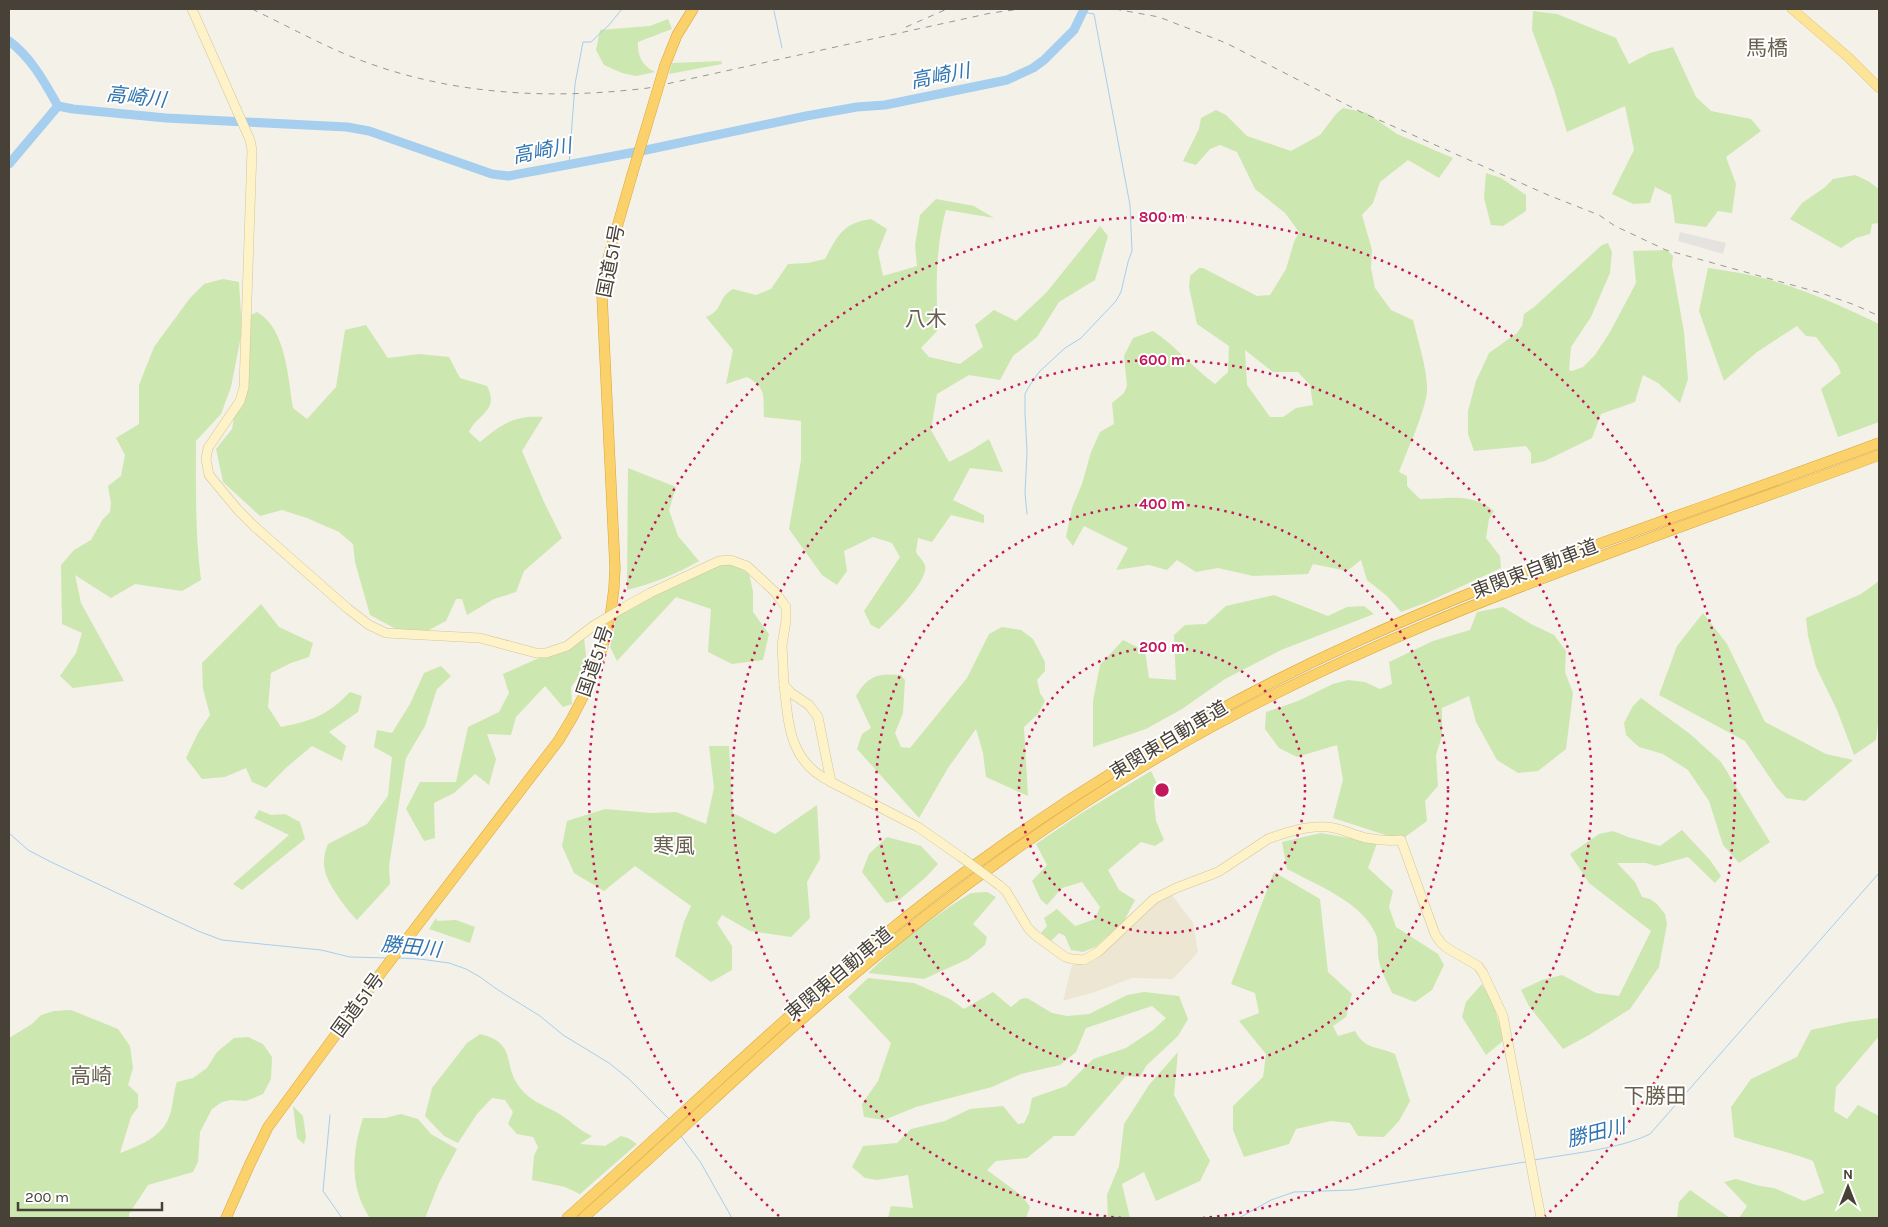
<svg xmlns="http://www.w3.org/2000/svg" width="1888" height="1227" font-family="Karla,'Noto Sans JP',sans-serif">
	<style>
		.education { fill: #ece6d2 }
		.green { fill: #cde7b1; fill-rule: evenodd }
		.parking { fill: #e5e3e0 }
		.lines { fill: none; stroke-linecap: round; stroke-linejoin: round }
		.stream { stroke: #a5ceef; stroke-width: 1 }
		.river { stroke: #a5ceef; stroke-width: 9 }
		.secondary-casing { stroke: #d3c599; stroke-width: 10 }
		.primary-casing { stroke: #e2c268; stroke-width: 10 }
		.highway-casing { stroke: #dba63b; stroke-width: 11 }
		.secondary { stroke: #fef3c8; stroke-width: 9 }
		.primary { stroke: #fce498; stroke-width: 9 }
		.highway { stroke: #fbd16b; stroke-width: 10 }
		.rail { stroke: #979797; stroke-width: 1; stroke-dasharray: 6 6; stroke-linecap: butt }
		.secondary-bridge-casing { stroke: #d3c599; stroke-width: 10; stroke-linecap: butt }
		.highway-bridge-casing { stroke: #dba63b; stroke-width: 11; stroke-linecap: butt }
		.secondary-bridge { stroke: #fef3c8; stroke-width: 9 }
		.highway-bridge { stroke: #fbd16b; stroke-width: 10 }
		.ring { fill: none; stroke: #c2185b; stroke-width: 2.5; stroke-dasharray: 2.5 5 }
		.labels { text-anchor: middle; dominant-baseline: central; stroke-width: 4; stroke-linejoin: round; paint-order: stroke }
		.street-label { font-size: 19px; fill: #474137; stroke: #fff }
		.water-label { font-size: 20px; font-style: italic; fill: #3176b1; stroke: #fff }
		.quarter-label { font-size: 21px; fill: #695f4e; stroke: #fff }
		.centre { fill: #c2185b; stroke: #fff; stroke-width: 2.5 }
		.ring-label { font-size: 15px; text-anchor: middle; font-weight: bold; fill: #c2185b; stroke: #fff; stroke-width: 4; stroke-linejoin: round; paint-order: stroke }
	</style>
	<rect width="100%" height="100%" fill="#f4f1e8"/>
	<polygon class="education" points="1172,895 1193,923 1198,952 1173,979 1132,978 1095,992 1063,1001 1072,965 1094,961 1155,903"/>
	<g class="green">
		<polygon points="1533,11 1557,14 1616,38 1629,64 1650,53 1673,47 1696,97 1711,111 1751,119 1761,131 1726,157 1736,184 1732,213 1718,211 1706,227 1675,223 1671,195 1655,187 1650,203 1633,204 1612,194 1634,150 1625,106 1567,132 1554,89 1532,30"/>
		<path d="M 668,19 L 672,29 L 638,42 C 637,55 642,66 655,72 L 636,76 L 622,73 L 604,65 L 596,50 L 600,30 L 650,26 Z"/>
		<polygon points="721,61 722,64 669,74 672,63"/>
		<path d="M 1343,108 L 1367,113 L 1397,134 L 1453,158 L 1439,178 L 1408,160 L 1380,182 L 1373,203 L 1362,215 L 1372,250 L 1371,268 L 1375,288 L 1391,310 L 1413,320 C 1418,341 1428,371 1427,392 C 1424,415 1407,450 1399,472 L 1407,476 L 1407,486 L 1420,499 C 1448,499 1471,492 1494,511 L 1489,519 L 1486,538 L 1500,556 L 1501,568 L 1428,602 L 1401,612 L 1387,596 L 1367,580 L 1361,560 L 1347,571 L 1313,564 L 1308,574 L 1253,576 L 1218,568 L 1196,572 L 1177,560 L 1167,570 L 1149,565 L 1116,570 L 1128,548 L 1084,526 L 1073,546 L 1066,537 L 1072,508 L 1082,484 L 1091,452 L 1100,432 L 1114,424 L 1112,403 L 1124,393 L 1127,386 L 1124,356 L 1133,338 L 1153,331 C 1176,346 1193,368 1215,384 L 1228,372 L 1229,346 L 1197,324 L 1189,287 L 1190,276 L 1199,268 L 1203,268 L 1257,296 L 1270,295 L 1286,269 L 1294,242 L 1299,232 L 1285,213 L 1255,189 L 1237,152 L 1220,145 L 1210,149 L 1196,165 L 1183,161 L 1199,129 L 1201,118 L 1216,110 L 1226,115 L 1247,136 L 1291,151 L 1320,135 L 1336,114 ZM 1245,350 L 1273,372 L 1298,372 L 1310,385 L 1313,405 L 1296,408 L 1283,417 L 1270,417 L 1247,385 Z"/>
		<polygon points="1486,173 1501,178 1526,195 1526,211 1503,226 1491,225 1484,198"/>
		<polygon points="1855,175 1868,181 1879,189 1879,223 1872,224 1870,234 1856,238 1841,248 1790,219 1802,203 1824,188 1833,179"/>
		<path d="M 936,199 L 974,206 L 994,218 L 946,210 C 935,249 936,290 938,330 L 921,348 L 929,357 L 960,364 L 983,347 L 975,325 L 994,310 L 1016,321 L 1046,293 L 1100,226 L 1108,236 L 1095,280 L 1059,302 L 1037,337 L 1013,356 L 1000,380 L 969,375 L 937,394 L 931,430 L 949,462 L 970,451 L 989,439 L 1003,472 L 970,468 L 953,500 L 984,515 L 984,523 L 951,515 L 932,542 L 918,538 L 916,552 C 918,556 924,561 925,566 C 929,581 890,618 879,629 L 871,625 L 864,611 L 900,557 L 892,543 L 873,537 L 844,551 L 847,571 L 837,585 L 822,575 L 789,529 L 801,460 L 801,421 L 764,417 C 763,396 767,388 747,377 L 726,384 L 733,350 L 706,317 C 724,310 717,298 733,289 L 756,295 L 771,289 L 788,264 L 808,263 L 825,259 C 838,235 843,223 871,219 L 887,229 L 878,252 L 883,276 L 917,266 L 915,245 L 920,215 Z"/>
		<polygon points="1608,243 1612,252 1610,273 1591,317 1571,347 1569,370 1572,371 1583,367 1595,355 1610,332 1636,283 1633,251 1667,250 1673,256 1672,265 1684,332 1688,379 1680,403 1658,383 1643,375 1635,402 1601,414 1592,438 1545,461 1531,464 1531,453 1526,446 1474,451 1468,434 1468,411 1476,381 1489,353 1517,333 1522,326 1524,314 1534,307 1602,245"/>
		<path d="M 1708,268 C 1722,270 1736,272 1750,275 C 1793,284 1840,305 1879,324 L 1879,422 L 1838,437 L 1821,389 L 1841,373 L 1837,364 L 1816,337 L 1806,336 L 1797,326 L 1757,352 L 1724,381 L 1699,311 Z"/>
		<path d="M 223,279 L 239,282 L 242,331 L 231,387 L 221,414 L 196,441 C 196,488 195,534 201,580 L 182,591 L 135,584 L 111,598 L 75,575 L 81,603 L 124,681 L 73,688 L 60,676 L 76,653 L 82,633 L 62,624 L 61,565 L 74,550 L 91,540 L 103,519 L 110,512 L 111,503 L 108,486 L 121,476 L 125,455 L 116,438 L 139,424 L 139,385 L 154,347 L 190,298 L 204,284 Z"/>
		<path d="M 257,312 C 286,328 288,378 293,408 L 307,419 L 336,387 L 345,330 L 366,325 L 388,358 L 419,354 L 449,357 L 460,378 L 487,386 C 500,411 477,414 469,432 L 480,442 C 502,424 514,415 543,417 L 522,451 L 544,502 L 562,538 L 524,571 L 516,592 L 494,599 L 467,615 L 462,599 L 456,599 L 446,621 L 429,630 L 400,631 L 370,615 L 355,562 L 353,544 L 339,532 L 307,518 L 282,510 L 260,516 L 223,482 L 216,449 L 232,429 L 251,315 Z"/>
		<path d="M 628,468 L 676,487 L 669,510 L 678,536 L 699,561 C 676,574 652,584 627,590 Z"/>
		<polygon points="726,559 749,574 753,591 753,612 769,634 763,660 732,664 708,652 711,609 676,597 617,661 610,647 617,612"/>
		<polygon points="1879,581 1879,715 1876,740 1854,755 1837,710 1816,667 1808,636 1806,618 1861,594"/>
		<polygon points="1274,595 1328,616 1347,607 1364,606 1374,614 1281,650 1225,679 1182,709 1146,729 1093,747 1093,701 1100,665 1123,640 1145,651 1149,678 1176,680 1174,635 1185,625 1206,624 1226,606"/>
		<path d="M 261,604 L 279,627 L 313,643 L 309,657 L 291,663 L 271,673 L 268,707 L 281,727 C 312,721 328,715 350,692 L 362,696 L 358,712 L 329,732 L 346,746 L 342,761 L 312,746 L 287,767 L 266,788 L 252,782 L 246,768 L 225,777 L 202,779 L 186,758 L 198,733 L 210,715 L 203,689 L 202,663 Z"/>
		<polygon points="1503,607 1531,624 1554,635 1566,651 1565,672 1573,693 1566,749 1538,771 1518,773 1497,760 1476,722 1469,696 1442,708 1442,736 1436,755 1438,786 1425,801 1427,821 1401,840 1333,818 1343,780 1337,745 1297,757 1279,748 1265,729 1266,712 1298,701 1333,684 1348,680 1365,682 1380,689 1392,684 1389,662 1433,641 1470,630 1477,612"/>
		<polygon points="1703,613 1727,644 1765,722 1826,754 1853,760 1805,801 1786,798 1777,788 1745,741 1659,695 1677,646"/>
		<path d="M 1002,627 L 1021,630 L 1033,639 L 1045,662 L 1045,671 L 1037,680 L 1040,693 L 1045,701 L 1038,714 L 1024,727 L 1028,796 L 986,777 L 983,753 L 976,729 L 948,768 L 919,818 L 857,749 L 862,734 L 871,728 L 856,696 C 868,675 879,673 901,675 L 905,680 L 903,713 L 895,733 L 901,747 L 910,748 L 967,678 L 989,634 Z"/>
		<polygon points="584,638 587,665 571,687 572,704 563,707 545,686 516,717 511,735 487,734 496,759 489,785 475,774 454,793 434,803 435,838 424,841 406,809 420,782 456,782 468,727 499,712 509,693 503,674"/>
		<path d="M 441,666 L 451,676 L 437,689 L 425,726 L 406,758 L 389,866 L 390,884 L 357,920 C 347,910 328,885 325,871 C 323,862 324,853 328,844 L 367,824 L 388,796 L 392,757 L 374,747 L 377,730 L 392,733 L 410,704 L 424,673 Z"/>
		<polygon points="1641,698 1690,734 1721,762 1770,842 1739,863 1723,845 1709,801 1688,770 1663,754 1639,747 1626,735 1624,723 1633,706"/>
		<polygon points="709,746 729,746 733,813 775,834 817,805 820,859 807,882 810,918 791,937 750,931 722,915 717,923 732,946 732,970 711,982 675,956 684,922 691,906 635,866 604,891 574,873 562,846 567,821 605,809 652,813 676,812 706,824 714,788"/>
		<polygon points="1151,771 1158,786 1154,802 1156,821 1164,840 1155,846 1141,842 1108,870 1119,890 1135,900 1124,921 1095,947 1083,952 1071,950 1065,936 1059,933 1051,941 1041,933 1047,926 1044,918 1057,909 1075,926 1095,919 1100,907 1082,882 1062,888 1047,905 1041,900 1032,881 1047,865 1036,844 1080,814"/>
		<polygon points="259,810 271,815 285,814 300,822 305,839 242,890 233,884 289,835 254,818"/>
		<polygon points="1682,830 1710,860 1721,876 1715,883 1688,857 1655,866 1646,863 1617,863 1635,882 1642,897 1650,899 1657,904 1665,914 1667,924 1659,967 1630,1009 1589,1035 1563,1049 1529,1006 1521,990 1542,980 1562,975 1596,993 1619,996 1651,931 1589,883 1570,854 1599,834 1613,831 1628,837 1660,846"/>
		<path d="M 1321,833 L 1377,843 L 1368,868 L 1393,891 L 1389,907 L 1396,927 L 1438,954 L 1444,965 L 1432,990 L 1415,1002 L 1392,993 C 1388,983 1381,972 1379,961 C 1377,952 1379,944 1376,935 C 1364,903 1315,884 1287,869 L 1282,842 Z"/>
		<polygon points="887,837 921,846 938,864 925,878 899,900 886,903 862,872 869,854"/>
		<path d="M 1274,872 L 1320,899 L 1328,972 L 1352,994 L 1346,1017 L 1333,1026 L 1338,1036 L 1355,1031 C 1365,1050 1378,1046 1395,1054 L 1410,1101 L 1399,1121 L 1384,1137 L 1358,1136 L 1350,1123 L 1331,1121 L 1296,1129 L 1289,1144 L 1244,1157 L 1233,1130 L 1233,1106 L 1263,1077 L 1266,1054 L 1239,1021 L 1259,1013 L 1255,993 L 1231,984 Z"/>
		<polygon points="987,892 996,897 973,924 987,937 985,945 968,959 924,979 868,973 909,935 955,903 971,893"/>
		<polygon points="436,918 437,921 456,920 475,927 470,943 429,929"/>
		<polygon points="868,978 914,983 950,999 964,1009 993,992 1011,1007 1021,999 1027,998 1052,1013 1067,1016 1089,1014 1127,995 1144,992 1179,996 1188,1019 1178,1036 1146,1066 1140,1077 1126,1076 1074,1136 1054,1136 1027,1158 996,1161 987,1170 1022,1196 1030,1207 1026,1218 888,1218 891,1206 913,1208 908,1175 877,1180 865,1178 852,1167 863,1146 897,1143 911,1129 945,1121 970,1109 1003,1106 1018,1124 1024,1123 1029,1113 1032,1098 1066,1086 1093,1059 1126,1048 1153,1030 1166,1018 1152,1006 1086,1028 1076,1052 1060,1065 1021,1074 992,1087 916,1107 884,1120 864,1117 862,1104 878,1081 891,1043 848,997"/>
		<polygon points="1482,984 1493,1003 1504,1040 1486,1055 1462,1017 1466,1002"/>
		<path d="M 71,1010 L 118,1029 L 130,1046 L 133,1068 L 128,1085 L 138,1094 L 138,1107 L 131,1117 L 120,1153 C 139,1146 162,1137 169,1117 C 173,1108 173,1093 177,1082 L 193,1078 L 207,1068 L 217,1052 L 234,1038 L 248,1037 L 263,1044 L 272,1057 L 271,1079 L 263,1094 L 246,1101 L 231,1100 L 222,1102 L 212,1109 L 200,1132 L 198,1162 L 193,1172 L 148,1185 L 129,1214 L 129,1218 L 9,1218 L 9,1038 L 32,1024 L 41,1015 L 54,1011 Z"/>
		<path d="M 1879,1018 L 1879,1036 L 1836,1087 L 1834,1111 L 1847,1119 L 1858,1105 L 1879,1116 L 1879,1218 L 1739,1218 L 1747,1206 L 1724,1182 L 1736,1179 L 1760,1186 L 1774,1188 L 1804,1201 L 1824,1193 L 1813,1161 C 1787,1151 1761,1146 1734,1137 L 1731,1107 L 1751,1079 L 1797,1057 L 1811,1030 L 1848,1022 Z"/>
		<path d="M 480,1034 C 519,1043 501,1066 521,1089 C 531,1101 543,1105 556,1112 C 569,1119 578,1130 592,1136 L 580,1144 L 605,1146 L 621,1136 L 628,1138 L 637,1144 L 580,1194 L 565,1187 L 532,1180 L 534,1156 L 538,1147 L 533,1137 L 517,1134 L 508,1124 L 513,1112 L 505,1100 L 492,1098 L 477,1114 L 458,1143 L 444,1136 L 425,1116 L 432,1088 L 467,1043 Z"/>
		<polygon points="1178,1052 1174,1095 1210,1161 1200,1181 1156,1201 1144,1172 1122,1184 1130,1218 1108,1218 1107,1195 1119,1166 1124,1124 1149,1085"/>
		<polygon points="293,1106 303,1116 306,1137 304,1144 297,1138"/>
		<path d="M 401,1114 L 418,1119 L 431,1134 L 457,1149 L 439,1183 L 425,1218 L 370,1218 C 349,1187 352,1152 363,1118 L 385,1118 Z"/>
		<polygon points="1690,1190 1730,1218 1677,1218 1679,1202"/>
	</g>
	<polygon class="parking" points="1680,232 1726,243 1723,254 1678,241"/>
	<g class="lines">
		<g class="stream">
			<polyline points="774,11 782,48"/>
			<polyline points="569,165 575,84 583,42 591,42 609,25 622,9"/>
			<polyline points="1027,514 1025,493 1027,452 1025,413 1025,394 1028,388 1039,372 1065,348 1081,338 1116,301 1121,292 1128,262 1132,251 1130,205 1094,14 1083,12"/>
			<polyline points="9,833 28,850 51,862 198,931 222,940 321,950 350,957 388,958"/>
			<polyline points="397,958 420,959 449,963 466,969 480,977 498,990 540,1016 563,1035 609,1063 629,1079 669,1119"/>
			<polyline points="330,1115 323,1191 342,1218"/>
			<polyline points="681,1136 701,1163 732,1218"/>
			<path d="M 1534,1160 C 1568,1154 1620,1149 1650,1134 L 1879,873"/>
			<polyline points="1239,1218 1271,1200 1294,1192 1353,1190 1525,1162"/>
		</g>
		<g class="river">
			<path d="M 9,41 C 31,57 45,83 58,106 L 73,109 L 166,118 L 347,127 L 369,131 L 492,174 L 508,176 L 646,150 L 806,116 L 857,107 L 885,105 L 1007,80 L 1033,68 L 1044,60 L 1074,30 L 1084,9"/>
			<polyline points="9,164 58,106"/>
		</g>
		<defs>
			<g id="secondary">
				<polyline points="192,9 250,140 252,150 244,387 240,401 208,448 206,459 209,475 238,510 255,527 347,608 369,625 386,633 480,638 536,653 546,653 567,646 593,626"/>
				<polyline points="623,608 650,593 719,561 730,560 747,566 775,592 786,607 786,621 782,645 784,685 791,693 809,705 818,717 831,782 918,827 961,857"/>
				<path d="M 784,685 C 789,727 789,761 831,782"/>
				<path d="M 999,885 L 1006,891 L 1028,928 L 1035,935 L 1065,957 L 1072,959 L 1084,960 L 1098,952 L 1154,899 L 1176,888 L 1218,872 L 1268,839 C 1286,832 1309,825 1328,827 C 1341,828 1353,835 1366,838 C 1377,840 1389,841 1401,840 L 1435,934 L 1441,943 L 1447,948 L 1478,966 L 1483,973 L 1503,1016 L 1541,1218"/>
			</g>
			<polyline id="primary" points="1792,9 1848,57 1879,88"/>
			<g id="highway">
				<polyline points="665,65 677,35 693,9"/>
				<path d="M 226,1218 L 249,1166 L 268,1127 L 381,973 L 559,740 C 592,688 614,631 615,568 L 602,296 L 607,262 L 632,175"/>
				<path d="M 567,1218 C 704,1097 833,966 983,859 C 1098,776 1229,699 1358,641 C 1527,564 1705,508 1879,443"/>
				<path d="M 583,1218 C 668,1144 748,1065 833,992 C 937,903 1048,821 1167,752 C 1335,654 1518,586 1699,520 C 1759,498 1820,478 1879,455"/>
			</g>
		</defs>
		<use href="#secondary" class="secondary-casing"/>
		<use href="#primary" class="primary-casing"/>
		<use href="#highway" class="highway-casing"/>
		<use href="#secondary" class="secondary"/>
		<use href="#primary" class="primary"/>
		<use href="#highway" class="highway"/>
		<g class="rail">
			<path d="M 252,9 C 281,23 309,38 338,51 C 436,94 542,101 648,88 L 991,13 L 1021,9"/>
			<polyline points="1115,9 1159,17 1226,43 1361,112 1548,195 1599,215 1615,226 1666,250 1821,293 1855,305 1879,316"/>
			<polyline points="906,27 947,9"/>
		</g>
		<defs>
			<g id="secondary-bridge">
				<polyline points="593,626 623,608"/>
				<polyline points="961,857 999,885"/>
			</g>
			<polyline id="highway-bridge" points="632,175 665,65"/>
		</defs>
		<use href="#secondary-bridge" class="secondary-bridge-casing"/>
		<use href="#highway-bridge" class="highway-bridge-casing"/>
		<use href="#secondary-bridge" class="secondary-bridge"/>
		<use href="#highway-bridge" class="highway-bridge"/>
	</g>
	<g class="ring">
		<circle cx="1162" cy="790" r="143"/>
		<circle cx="1162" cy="790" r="286"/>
		<path d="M1121 1218A430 430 0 1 1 1203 1218"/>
		<path d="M779 1216A573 573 0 1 1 1545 1216"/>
	</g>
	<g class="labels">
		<g class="street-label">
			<text transform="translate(611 261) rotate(-79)">国道51号</text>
			<text transform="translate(1535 569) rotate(-21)">東関東自動車道</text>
			<text transform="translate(595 661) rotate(-71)">国道51号</text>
			<text transform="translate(1169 740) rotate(-31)">東関東自動車道</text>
			<text transform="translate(839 974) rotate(-40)">東関東自動車道</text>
			<text transform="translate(358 1005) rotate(-54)">国道51号</text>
		</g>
		<g class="water-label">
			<text transform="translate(940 76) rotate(-11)">高崎川</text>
			<text transform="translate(136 97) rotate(6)">高崎川</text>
			<text transform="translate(542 151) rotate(-11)">高崎川</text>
			<text transform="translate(411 947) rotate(6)">勝田川</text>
			<text transform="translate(1596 1133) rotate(-14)">勝田川</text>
		</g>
		<g class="quarter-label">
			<text x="1767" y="48">馬橋</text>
			<text x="926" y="319">八木</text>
			<text x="674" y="846">寒風</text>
			<text x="91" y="1076">高崎</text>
			<text x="1655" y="1096">下勝田</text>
		</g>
	</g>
	<circle cx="1162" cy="790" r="8" class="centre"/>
	<g class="ring-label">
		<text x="1162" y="222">800 m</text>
		<text x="1162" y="365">600 m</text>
		<text x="1162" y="509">400 m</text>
		<text x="1162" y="652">200 m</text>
	</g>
	<rect width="1888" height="1227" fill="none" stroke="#474137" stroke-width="20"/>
	<g transform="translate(1848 1187)" stroke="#ffffff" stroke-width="4" paint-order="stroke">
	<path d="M0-4L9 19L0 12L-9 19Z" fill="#474137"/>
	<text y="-8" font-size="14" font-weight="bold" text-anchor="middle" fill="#474137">N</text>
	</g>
	<path d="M18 1202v8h144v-8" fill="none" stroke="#474137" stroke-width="2.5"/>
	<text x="25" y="1202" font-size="15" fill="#474137" stroke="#ffffff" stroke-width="4" paint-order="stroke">200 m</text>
</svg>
